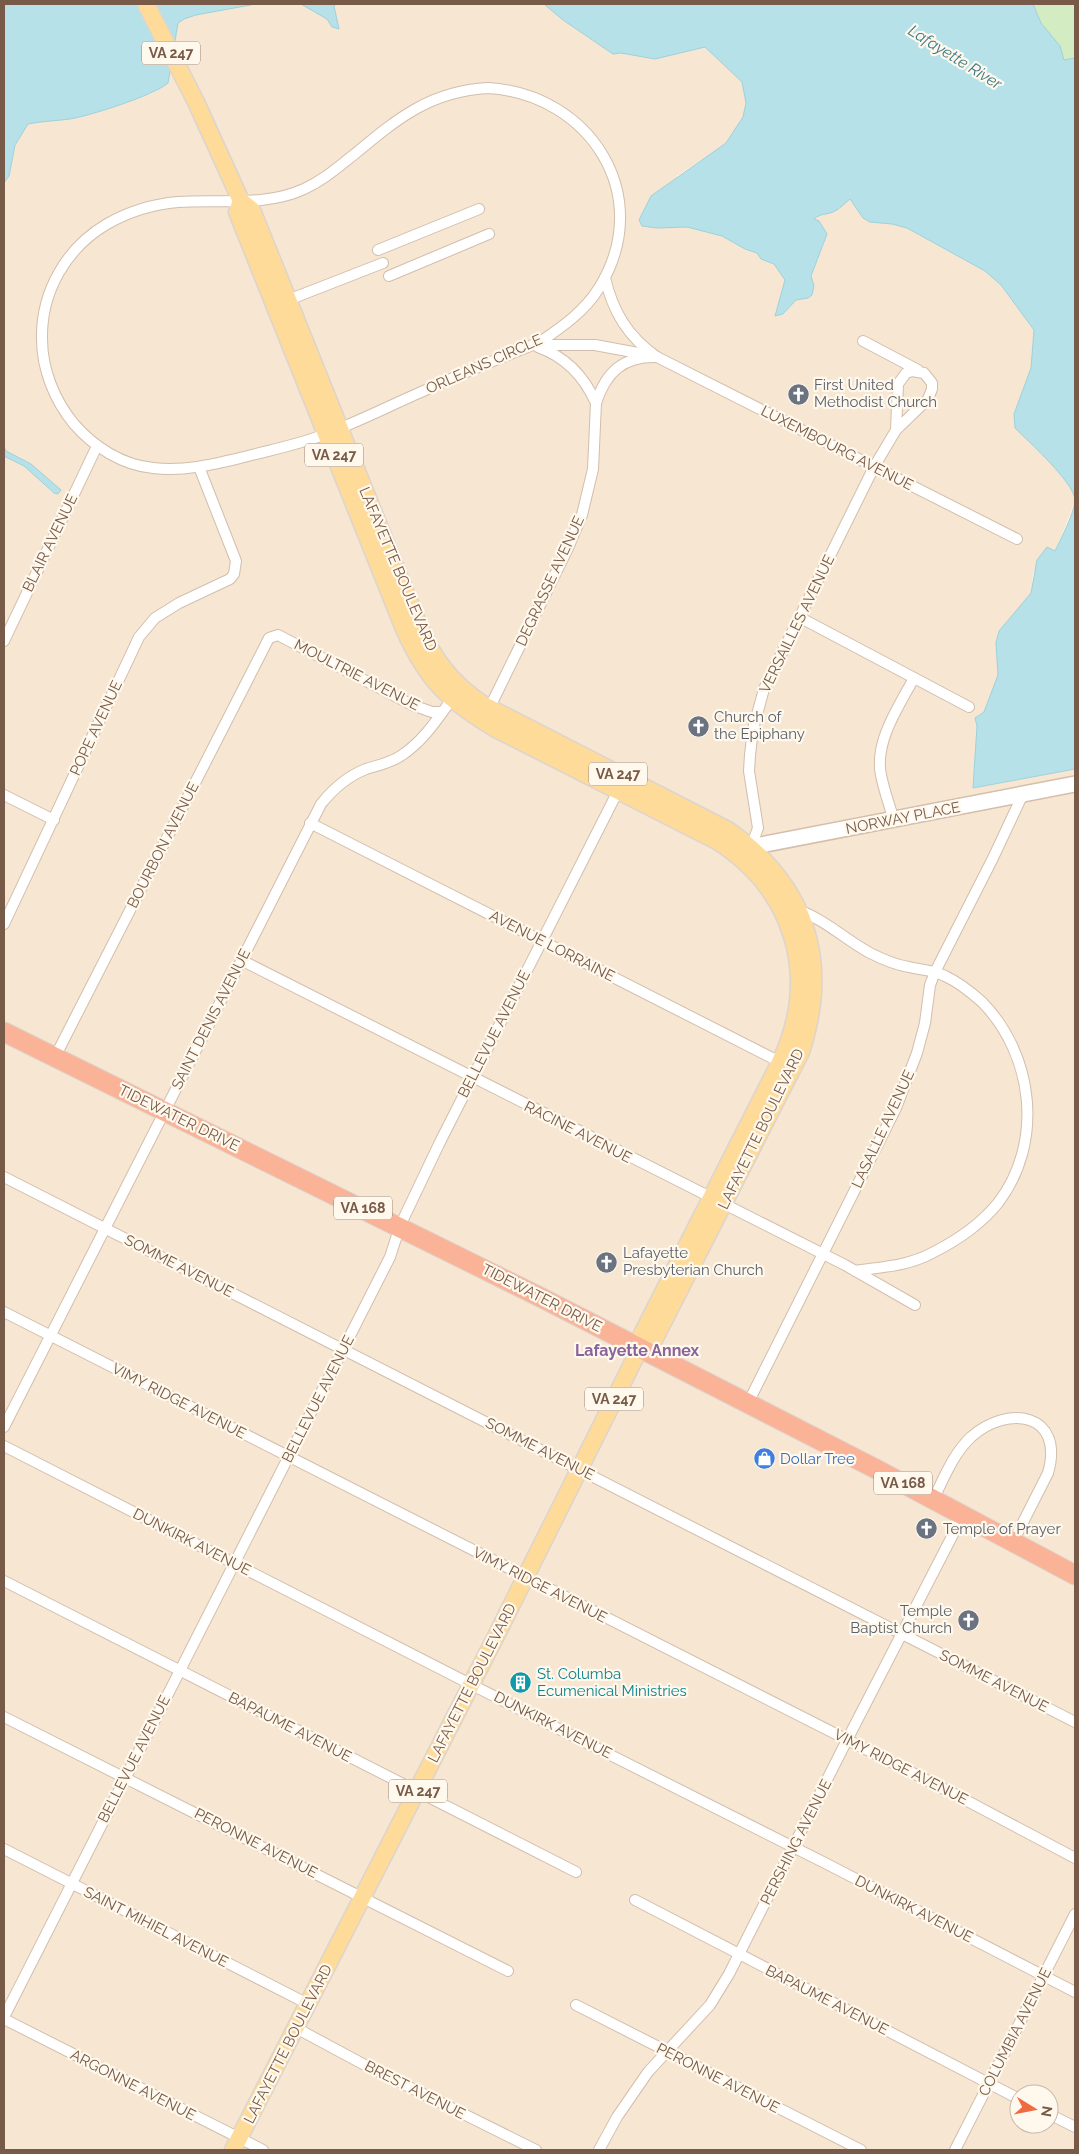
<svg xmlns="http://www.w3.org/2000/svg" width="1079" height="2154" font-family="Raleway,sans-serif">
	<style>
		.residential { fill: #f6e6d2; fill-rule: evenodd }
		.green { fill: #d3ecc2 }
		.water { fill: #b7e1e9; stroke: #9dd1db }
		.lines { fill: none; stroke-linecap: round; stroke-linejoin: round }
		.street-casing { stroke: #d2beac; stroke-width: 12 }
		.secondary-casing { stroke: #d5beaa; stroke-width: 18 }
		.primary-casing { stroke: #dcd4cf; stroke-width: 19 }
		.highway-casing { stroke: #dcd4cf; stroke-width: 21 }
		.street { stroke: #fff; stroke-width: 10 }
		.secondary { stroke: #fff; stroke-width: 15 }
		.primary { stroke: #ffdb9a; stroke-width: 16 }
		.highway { stroke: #fbb398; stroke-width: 19 }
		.labels { text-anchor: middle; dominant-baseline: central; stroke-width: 4.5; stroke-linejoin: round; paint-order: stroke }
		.shield { fill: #fff8ec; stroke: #a08979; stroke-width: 1 }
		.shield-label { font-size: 14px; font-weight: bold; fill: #785a48 }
		.street-label { font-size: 15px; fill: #785a48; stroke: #fff8ec }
		.worship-label { font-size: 15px; fill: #5b616d; stroke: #fff8ec; text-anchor: start }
		.shop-label { font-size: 15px; fill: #366cbe; stroke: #fff8ec; text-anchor: start }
		.culture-label { font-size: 15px; fill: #0d838f; stroke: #fff8ec; text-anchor: start }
		.water-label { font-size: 16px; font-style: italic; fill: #3d7986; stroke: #fff8ec }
		.neighbourhood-label { font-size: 16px; font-weight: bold; fill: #89639c; stroke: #fff8ec }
	</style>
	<rect width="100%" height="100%" fill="#fef4e4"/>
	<path class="residential" d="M 256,4 L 301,4 L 327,19 L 332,27 L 339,29 L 334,6 L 336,4 L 352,5 L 353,4 L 544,4 L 563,20 L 613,54 L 621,53 L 655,59 L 705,47 L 742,82 L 746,103 L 743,117 L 726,143 L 677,176 L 657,228 L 687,227 L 722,236 L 745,249 L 757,253 L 761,259 L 774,264 L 785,280 L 775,315 L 784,314 L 796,300 L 808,298 L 814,286 L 811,276 L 827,234 L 814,219 L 820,214 L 832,212 L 839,209 L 850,198 L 863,218 L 870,222 L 892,224 L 907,228 L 985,271 L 1001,285 L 1034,330 L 1031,368 L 1014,414 L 1073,491 L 1075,501 L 1055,552 L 1033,572 L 1031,593 L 999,631 L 996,643 L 998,675 L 984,712 L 975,718 L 977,726 L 974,788 L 1075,769 L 1075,2150 L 4,2150 L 4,456 L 24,466 L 53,493 L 61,491 L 31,464 L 6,451 L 4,447 L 4,183 L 9,176 L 15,145 L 28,124 L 49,119 L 70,119 L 153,93 L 168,83 L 178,23 L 184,19 L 196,15 ZM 1019,2094 L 1049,2094 L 1049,2124 L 1019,2124 Z"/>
	<polygon class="green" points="1033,4 1075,4 1075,58 1064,61 1060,46 1041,23"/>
	<g class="water">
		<path d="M 4,4 L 256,4 L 196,15 L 184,19 L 178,23 L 168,83 C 155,95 89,116 70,119 C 56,121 42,121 28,124 L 15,145 L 9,176 L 4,183 Z"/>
		<polygon points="301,4 336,4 334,6 339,29 332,27 327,19"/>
		<path d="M 544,4 L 1033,4 L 1041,23 L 1060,46 L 1064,60 L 1075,58 L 1075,769 L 973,788 L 977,726 L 975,718 L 984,712 L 998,675 L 996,643 L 999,631 L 1031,593 L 1037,560 L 1047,547 L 1055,551 C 1060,541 1074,513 1075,501 C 1076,484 1028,441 1015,428 L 1014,414 L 1031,368 L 1034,330 L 1001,285 L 985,271 L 907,228 L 892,224 L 870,222 L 863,218 L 850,199 C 845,203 840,209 833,212 C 826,215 821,213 814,219 L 819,221 L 827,234 L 811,276 L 814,286 L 812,295 L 808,298 L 796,300 L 783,314 L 775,316 L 785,280 L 774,264 L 761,259 L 757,253 L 745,249 L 722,236 L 687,227 L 657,228 L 642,226 L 639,220 L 651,196 L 726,143 L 743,117 L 746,103 L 742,82 L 705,47 L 655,59 L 621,53 L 613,54 L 563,20 Z"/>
		<polygon points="4,447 6,451 31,464 61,490 58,494 54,493 24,466 4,456"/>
	</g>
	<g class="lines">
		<defs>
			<g id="street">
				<path d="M 488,88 C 590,94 656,196 599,288 C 585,311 562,327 540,342 C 503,357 465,372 428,389 C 393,404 358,422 323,435 C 297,445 270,450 244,457 C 215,464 184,472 153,468 C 122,465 94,447 74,424 C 55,401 42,370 42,339 C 41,292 66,248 107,224 C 128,212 154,204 178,202 C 220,199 265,207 304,189 C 324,180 339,166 356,153 C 398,118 431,91 488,88 Z"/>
				<polyline points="378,250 479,209"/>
				<polyline points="389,276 489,234"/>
				<path d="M 605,278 C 613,312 628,337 657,357 L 1017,539"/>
				<polyline points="283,302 383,263"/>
				<polyline points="863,341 918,370"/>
				<polyline points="537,345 595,345 649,355"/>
				<path d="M 538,347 C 566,357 584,376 596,403"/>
				<polyline points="799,617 969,707"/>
				<polyline points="4,641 97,446"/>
				<path d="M 487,713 L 568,548 L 582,515 L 593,469 L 596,403 C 606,372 623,356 657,357"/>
				<polyline points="4,795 54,820"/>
				<path d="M 894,820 C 889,805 884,790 881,775 C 874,742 899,706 914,678"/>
				<polyline points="310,823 784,1064"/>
				<polyline points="751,847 758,828 749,771 750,755 753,729 764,689 874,467 896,430 898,384 906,373 912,371 924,373 932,383 932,389 928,399 896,430"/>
				<path d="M 798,910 C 824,919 846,940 870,953 C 882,959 895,965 909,967 C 921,970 934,970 945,976 C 958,982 972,993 982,1002 C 1034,1055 1044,1143 998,1203 C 981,1224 956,1241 932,1253 C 908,1266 881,1267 855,1271"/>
				<polyline points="4,924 139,637 155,618 179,603 230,579 234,574 236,561 199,467"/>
				<polyline points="241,960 845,1265 915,1305"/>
				<polyline points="55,1057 269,638 278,635 412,705 432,712 442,712"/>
				<polyline points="4,1177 1075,1722"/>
				<polyline points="4,1312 956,1795 1075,1858"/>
				<polyline points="748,1403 896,1108 917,1053 925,1023 930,985 935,972 993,858 1023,794"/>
				<path d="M 4,1427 L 321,804 C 333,789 348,776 366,769 C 378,765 391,763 402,755 C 425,740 439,716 455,695"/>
				<polyline points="4,1446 527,1713 827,1864 1075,1992"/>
				<path d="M 933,1500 C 944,1478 953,1454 971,1437 C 1008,1404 1065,1413 1048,1473 L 1013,1542"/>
				<polyline points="4,1581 576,1872"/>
				<polyline points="4,1717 508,1971"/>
				<polyline points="4,1849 308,2004"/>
				<polyline points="635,1900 1019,2099"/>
				<polyline points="576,2005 861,2150"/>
				<polyline points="4,2017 390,1257 400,1226 439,1144 620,787"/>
				<polyline points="4,2019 263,2150"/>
				<polyline points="296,2028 363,2064 536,2150"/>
				<polyline points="1049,2114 1075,2127"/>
				<polyline points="599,2150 617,2117 648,2072 710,2005 729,1974 847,1740 963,1515"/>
				<polyline points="955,2150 1075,1914"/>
			</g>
			<polyline id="secondary" points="740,849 1075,784"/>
			<g id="primary">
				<path d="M 146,4 L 196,102 L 241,201 L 252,210 L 418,623 C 433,659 451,683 484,705 L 728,830 C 806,885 831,960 801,1052 L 654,1340 L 640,1348"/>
				<path d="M 233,2150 L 495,1638 L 640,1348 L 642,1334 L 780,1062 C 820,978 795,891 717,841 L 496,729 C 448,701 427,680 404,629 L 237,212 L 241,201"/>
			</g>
			<polyline id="highway" points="4,1032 542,1298 876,1469 1075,1575"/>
		</defs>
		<use href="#street" class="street-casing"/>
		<use href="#secondary" class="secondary-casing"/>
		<use href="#primary" class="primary-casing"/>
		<use href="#highway" class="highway-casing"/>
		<use href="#street" class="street"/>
		<use href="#secondary" class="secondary"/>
		<use href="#primary" class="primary"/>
		<use href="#highway" class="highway"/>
	</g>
	<defs>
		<symbol id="church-disc" viewBox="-11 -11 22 22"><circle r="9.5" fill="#6b7280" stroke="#fff8ec"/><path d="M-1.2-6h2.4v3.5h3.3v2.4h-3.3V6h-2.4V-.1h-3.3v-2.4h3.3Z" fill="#fff"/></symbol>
		<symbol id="shop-disc" viewBox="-11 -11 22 22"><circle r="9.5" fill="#3f7fe0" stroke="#fff8ec"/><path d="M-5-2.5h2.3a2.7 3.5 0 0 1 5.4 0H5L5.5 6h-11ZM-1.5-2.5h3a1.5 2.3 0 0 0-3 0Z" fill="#fff"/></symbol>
		<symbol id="building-disc" viewBox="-11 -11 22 22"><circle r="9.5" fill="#0f9aa8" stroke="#fff8ec"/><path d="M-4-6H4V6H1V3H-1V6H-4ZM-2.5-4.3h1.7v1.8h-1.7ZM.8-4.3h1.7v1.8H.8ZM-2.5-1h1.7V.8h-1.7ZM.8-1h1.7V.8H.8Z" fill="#fff"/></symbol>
	</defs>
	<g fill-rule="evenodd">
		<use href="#church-disc" x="786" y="382" width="25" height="25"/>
		<use href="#church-disc" x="686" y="714" width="25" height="25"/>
		<use href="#church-disc" x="594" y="1250" width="25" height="25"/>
		<use href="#shop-disc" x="752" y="1446" width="25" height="25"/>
		<use href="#church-disc" x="914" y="1516" width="25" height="25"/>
		<use href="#church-disc" x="956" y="1608" width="25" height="25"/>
		<use href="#building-disc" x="508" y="1670" width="25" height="25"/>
	</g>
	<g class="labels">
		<g class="shield">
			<rect x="142" y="41.5" width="58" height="23" rx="4"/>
			<rect x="305" y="443.5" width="58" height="23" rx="4"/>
			<rect x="589" y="762.5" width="58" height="23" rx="4"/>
			<rect x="334" y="1196.5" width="58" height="23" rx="4"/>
			<rect x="585" y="1387.5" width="58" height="23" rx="4"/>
			<rect x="874" y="1471.5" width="58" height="23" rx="4"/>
			<rect x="389" y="1779.5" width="58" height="23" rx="4"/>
		</g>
		<g class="shield-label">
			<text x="171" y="53">VA 247</text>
			<text x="334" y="455">VA 247</text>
			<text x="618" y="774">VA 247</text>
			<text x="363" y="1208">VA 168</text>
			<text x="614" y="1399">VA 247</text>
			<text x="903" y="1483">VA 168</text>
			<text x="418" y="1791">VA 247</text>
		</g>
		<g class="street-label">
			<text transform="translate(484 364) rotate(-24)">ORLEANS CIRCLE</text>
			<text transform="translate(837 448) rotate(27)">LUXEMBOURG AVENUE</text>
			<text transform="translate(50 543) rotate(-64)">BLAIR AVENUE</text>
			<text transform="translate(398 569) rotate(67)">LAFAYETTE BOULEVARD</text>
			<text transform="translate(550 581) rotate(-65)">DEGRASSE AVENUE</text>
			<text transform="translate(797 624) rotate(-64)">VERSAILLES AVENUE</text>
			<text transform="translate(357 675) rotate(27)">MOULTRIE AVENUE</text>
			<text transform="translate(96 728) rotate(-65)">POPE AVENUE</text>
			<text transform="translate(903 818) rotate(-11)">NORWAY PLACE</text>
			<text transform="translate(163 845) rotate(-63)">BOURBON AVENUE</text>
			<text transform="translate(552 946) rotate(27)">AVENUE LORRAINE</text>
			<text transform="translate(211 1019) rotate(-63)">SAINT DENIS AVENUE</text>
			<text transform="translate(494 1034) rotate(-63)">BELLEVUE AVENUE</text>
			<text transform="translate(179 1118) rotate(26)">TIDEWATER DRIVE</text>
			<text transform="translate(761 1129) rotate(-64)">LAFAYETTE BOULEVARD</text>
			<text transform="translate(883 1129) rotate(-65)">LASALLE AVENUE</text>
			<text transform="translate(578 1132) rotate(27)">RACINE AVENUE</text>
			<text transform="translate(179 1266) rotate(27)">SOMME AVENUE</text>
			<text transform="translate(542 1298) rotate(27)">TIDEWATER DRIVE</text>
			<text transform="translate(318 1399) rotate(-63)">BELLEVUE AVENUE</text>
			<text transform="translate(179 1401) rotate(27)">VIMY RIDGE AVENUE</text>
			<text transform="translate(540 1449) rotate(27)">SOMME AVENUE</text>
			<text transform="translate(192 1542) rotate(27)">DUNKIRK AVENUE</text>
			<text transform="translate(540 1585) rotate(27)">VIMY RIDGE AVENUE</text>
			<text transform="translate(994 1681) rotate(27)">SOMME AVENUE</text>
			<text transform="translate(472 1683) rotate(-63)">LAFAYETTE BOULEVARD</text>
			<text transform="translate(553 1725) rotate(27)">DUNKIRK AVENUE</text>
			<text transform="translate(290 1727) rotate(27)">BAPAUME AVENUE</text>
			<text transform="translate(134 1759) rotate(-63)">BELLEVUE AVENUE</text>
			<text transform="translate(901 1767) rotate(27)">VIMY RIDGE AVENUE</text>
			<text transform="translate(796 1842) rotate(-63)">PERSHING AVENUE</text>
			<text transform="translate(256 1843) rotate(27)">PERONNE AVENUE</text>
			<text transform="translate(914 1909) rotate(27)">DUNKIRK AVENUE</text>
			<text transform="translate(156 1927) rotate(27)">SAINT MIHIEL AVENUE</text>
			<text transform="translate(827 2000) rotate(27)">BAPAUME AVENUE</text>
			<text transform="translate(1015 2032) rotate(-63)">COLUMBIA AVENUE</text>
			<text transform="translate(288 2044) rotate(-63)">LAFAYETTE BOULEVARD</text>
			<text transform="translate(718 2078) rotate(27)">PERONNE AVENUE</text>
			<text transform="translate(133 2085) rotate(27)">ARGONNE AVENUE</text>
			<text transform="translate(415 2090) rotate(27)">BREST AVENUE</text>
		</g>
		<g class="worship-label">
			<text x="814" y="385">First United<tspan x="814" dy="17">Methodist Church</tspan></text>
			<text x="714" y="717">Church of<tspan x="714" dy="17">the Epiphany</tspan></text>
			<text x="623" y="1253">Lafayette<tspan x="623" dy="17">Presbyterian Church</tspan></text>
			<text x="943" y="1529">Temple of Prayer</text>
			<text x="952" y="1611" text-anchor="end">Temple<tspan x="952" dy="17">Baptist Church</tspan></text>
		</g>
		<g class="shop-label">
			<text x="780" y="1459">Dollar Tree</text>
		</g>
		<g class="culture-label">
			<text x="537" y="1674">St. Columba<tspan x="537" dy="17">Ecumenical Ministries</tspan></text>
		</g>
		<g class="water-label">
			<text transform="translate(955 57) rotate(32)">Lafayette River</text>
		</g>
		<g class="neighbourhood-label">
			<text x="637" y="1350">Lafayette Annex</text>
		</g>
	</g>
	<rect width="1079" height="2154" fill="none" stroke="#785a48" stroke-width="10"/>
	<g transform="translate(1034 2109) rotate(100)"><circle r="24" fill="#fff8ec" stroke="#c9b9aa"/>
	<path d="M0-4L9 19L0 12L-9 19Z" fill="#ef6b42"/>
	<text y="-8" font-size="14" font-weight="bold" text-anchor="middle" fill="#785a48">N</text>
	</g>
</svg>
